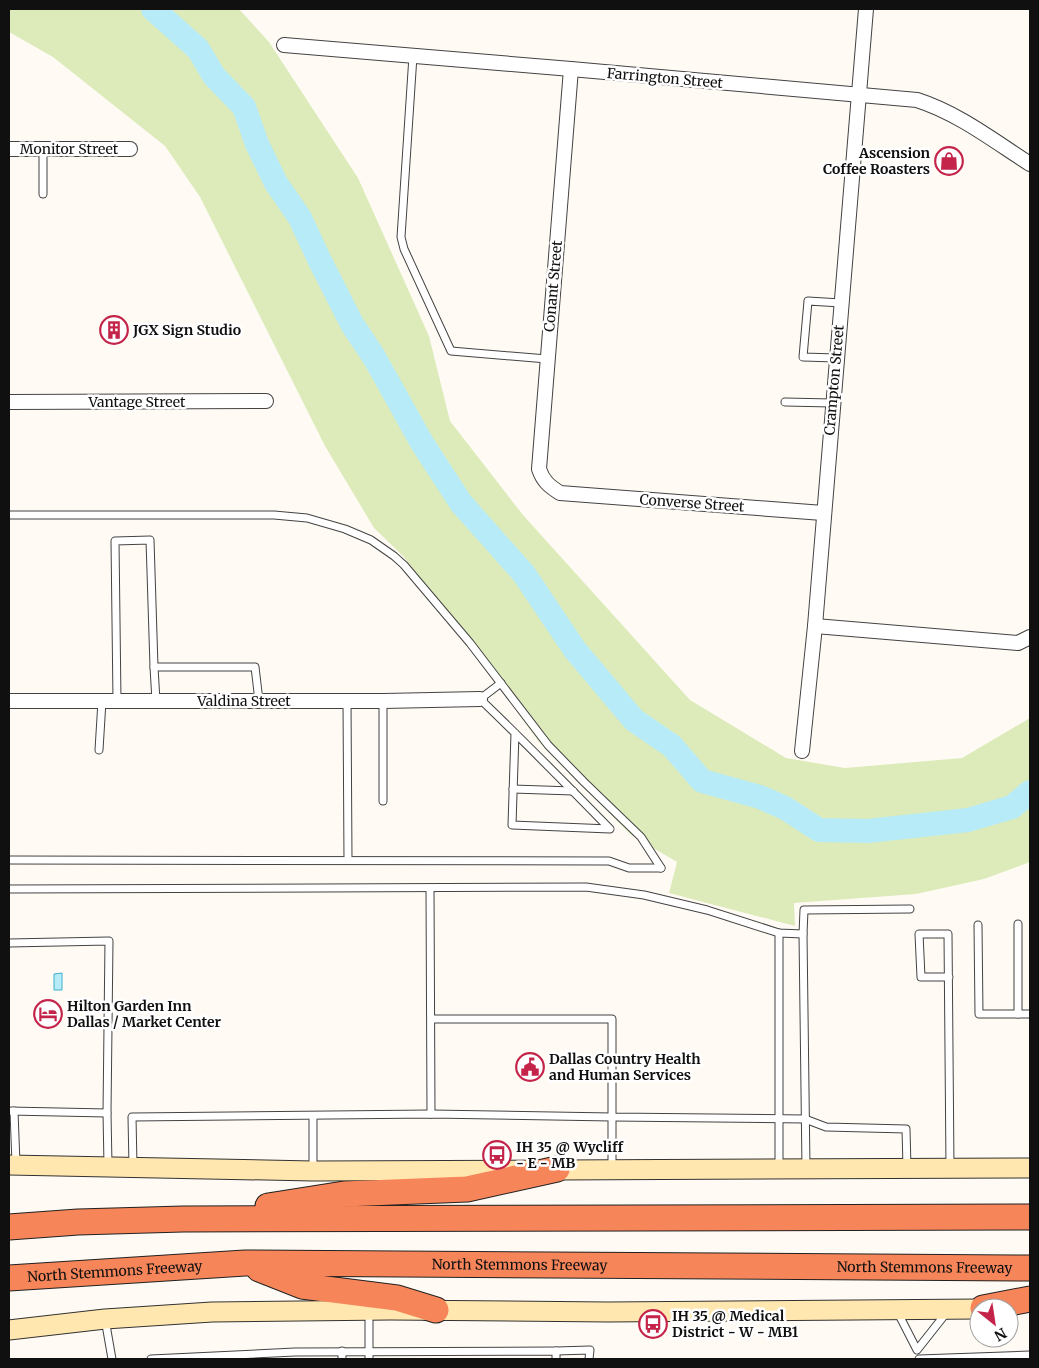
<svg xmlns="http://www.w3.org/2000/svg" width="1039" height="1368" font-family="Merriweather,serif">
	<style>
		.green { fill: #ddebbb }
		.water { fill: #b7ebf7; stroke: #3cb0d0 }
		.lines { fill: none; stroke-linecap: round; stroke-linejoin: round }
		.river { stroke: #b7ebf7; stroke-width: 24 }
		.lane-casing { stroke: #434343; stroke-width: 9 }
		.street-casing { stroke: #434343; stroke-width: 16 }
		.secondary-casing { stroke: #323232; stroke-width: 21 }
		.highway-casing { stroke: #212121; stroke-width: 27 }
		.lane { stroke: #fff; stroke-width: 7 }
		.street { stroke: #fff; stroke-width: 14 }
		.secondary { stroke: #ffe7af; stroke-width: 19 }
		.highway { stroke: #f6855a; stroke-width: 25 }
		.labels { text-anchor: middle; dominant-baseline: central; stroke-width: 5; stroke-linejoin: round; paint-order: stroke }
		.street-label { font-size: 14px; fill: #101010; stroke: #fff }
		.poi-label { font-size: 14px; font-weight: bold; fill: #101010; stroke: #fff; text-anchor: start }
	</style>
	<rect width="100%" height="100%" fill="#fffbf4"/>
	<polygon class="green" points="9,9 239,9 269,42 358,178 429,336 450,421 523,515 690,700 786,758 845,768 962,758 1030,718 1030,862 984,879 916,894 794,903 795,926 669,893 677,862 631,835 539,742 404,557 374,528 325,446 200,197 165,146 53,57 9,32"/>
	<polygon class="water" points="62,973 62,990 54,990 54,974"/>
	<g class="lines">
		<polyline class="river" points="153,9 198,49 214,76 244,107 257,144 276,183 300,218 319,259 352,324 374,357 422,443 461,503 524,574 575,650 634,720 672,746 702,781 760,797 785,808 819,830 868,831 968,820 1012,807 1030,792"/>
		<defs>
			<g id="lane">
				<polyline points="413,56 401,237 404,249 451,351 547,359"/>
				<polyline points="43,149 43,194"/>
				<polyline points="836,358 803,357 808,301 841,303"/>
				<polyline points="785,402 832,403"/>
				<polyline points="9,515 274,515 307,518 345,529 371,540 394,556 404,565 470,643 548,745 584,782 641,837 661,868"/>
				<polyline points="154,667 156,701"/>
				<path d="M 501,683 L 480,699 C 524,741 567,785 610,829 L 512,825 L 515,733"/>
				<polyline points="117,701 115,541 150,540 154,667 255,667 259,701"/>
				<polyline points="347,701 348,860"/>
				<polyline points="99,750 102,701"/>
				<polyline points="513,789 573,791"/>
				<polyline points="383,801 383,701"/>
				<polyline points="9,860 609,861 629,868 661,868"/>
				<polyline points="430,888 431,1114"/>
				<polyline points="9,889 586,887 644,895 707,910 779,933 803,934 804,910 910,909"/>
				<polyline points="1018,924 1018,1014"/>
				<polyline points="978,925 979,1014 1030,1014"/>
				<polyline points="779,933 779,1167"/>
				<polyline points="803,934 806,1168"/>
				<polyline points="9,943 109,941 107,1113 9,1111"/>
				<polyline points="949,977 921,977 919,934 948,934 950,1168"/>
				<polyline points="432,1019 612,1019 612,1117 805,1119 826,1127 906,1129 907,1168"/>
				<polyline points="14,1111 16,1164"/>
				<polyline points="107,1113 108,1165"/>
				<polyline points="313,1116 313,1170"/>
				<polyline points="133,1166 132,1117 431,1114 612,1117 612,1170"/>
				<polyline points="897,1311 917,1350 947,1312"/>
				<polyline points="105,1319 112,1359"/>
				<polyline points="342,1351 342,1359"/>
				<polyline points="556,1351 590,1350 589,1359"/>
				<polyline points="151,1359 295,1352 556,1351 556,1359"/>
				<polyline points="369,1359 369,1312"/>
				<polyline points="919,1359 1030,1355"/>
			</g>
			<g id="street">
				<path d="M 284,45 L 571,69 L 917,100 C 958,113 994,141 1030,164"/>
				<path d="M 571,69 L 539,469 C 543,481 549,486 560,493 L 823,513"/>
				<polyline points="9,149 130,149"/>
				<polyline points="9,402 266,401"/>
				<polyline points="815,626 1018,643 1030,637"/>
				<polyline points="9,701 383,701 480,699"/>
				<polyline points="802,751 815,626 866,9"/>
			</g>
			<g id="secondary">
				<polyline points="9,1165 313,1171 1030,1168"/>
				<polyline points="9,1330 105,1319 212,1312 390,1310 608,1312 979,1309"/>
			</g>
			<g id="highway">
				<polyline points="268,1206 344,1194 467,1189 557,1169"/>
				<polyline points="9,1227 78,1222 183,1219 1030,1217"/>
				<polyline points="259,1269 302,1286 397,1298 436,1310"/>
				<path id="s1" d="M 9,1278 L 245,1263 L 1030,1268"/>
				<polyline points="983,1308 1030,1299"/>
			</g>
		</defs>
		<use href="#lane" class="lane-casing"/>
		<use href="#street" class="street-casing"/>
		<use href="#secondary" class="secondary-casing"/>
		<use href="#highway" class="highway-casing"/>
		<use href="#lane" class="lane"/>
		<use href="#street" class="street"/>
		<use href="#secondary" class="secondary"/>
		<use href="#highway" class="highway"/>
	</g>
	<defs>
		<symbol id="shop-ring" viewBox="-11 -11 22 22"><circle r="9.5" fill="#fff" stroke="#c42449" stroke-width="1.5"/><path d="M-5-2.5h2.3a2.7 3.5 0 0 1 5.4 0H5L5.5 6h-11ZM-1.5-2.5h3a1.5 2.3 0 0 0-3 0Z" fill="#c42449"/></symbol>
		<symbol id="building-ring" viewBox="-11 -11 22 22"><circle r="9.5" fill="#fff" stroke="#c42449" stroke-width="1.5"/><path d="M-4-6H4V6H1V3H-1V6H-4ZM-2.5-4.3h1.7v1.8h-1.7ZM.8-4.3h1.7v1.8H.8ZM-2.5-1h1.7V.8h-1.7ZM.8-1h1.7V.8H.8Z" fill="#c42449"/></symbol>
		<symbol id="hotel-ring" viewBox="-11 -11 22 22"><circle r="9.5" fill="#fff" stroke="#c42449" stroke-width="1.5"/><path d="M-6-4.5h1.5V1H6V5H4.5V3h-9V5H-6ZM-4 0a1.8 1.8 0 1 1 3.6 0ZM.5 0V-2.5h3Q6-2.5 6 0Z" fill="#c42449"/></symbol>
		<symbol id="civic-ring" viewBox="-11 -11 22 22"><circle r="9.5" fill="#fff" stroke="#c42449" stroke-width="1.5"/><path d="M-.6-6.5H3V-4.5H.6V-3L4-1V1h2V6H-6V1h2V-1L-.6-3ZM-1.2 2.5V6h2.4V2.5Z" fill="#c42449"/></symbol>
		<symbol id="bus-ring" viewBox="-11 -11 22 22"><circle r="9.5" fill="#fff" stroke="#c42449" stroke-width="1.5"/><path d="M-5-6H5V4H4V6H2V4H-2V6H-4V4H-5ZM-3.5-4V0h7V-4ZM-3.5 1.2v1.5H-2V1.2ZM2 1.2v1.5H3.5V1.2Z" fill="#c42449"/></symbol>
	</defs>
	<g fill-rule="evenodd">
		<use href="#shop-ring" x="933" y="145" width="32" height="32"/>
		<use href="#building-ring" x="98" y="314" width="32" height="32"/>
		<use href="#hotel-ring" x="32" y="998" width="32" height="32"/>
		<use href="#civic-ring" x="514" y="1051" width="32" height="32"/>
		<use href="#bus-ring" x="481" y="1139" width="32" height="32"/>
		<use href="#bus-ring" x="637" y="1308" width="32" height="32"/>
	</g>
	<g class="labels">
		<g class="street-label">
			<text transform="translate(665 78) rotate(5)">Farrington Street</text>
			<text x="69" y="149">Monitor Street</text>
			<text transform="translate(553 286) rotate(-85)">Conant Street</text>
			<text transform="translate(834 380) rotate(-85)">Crampton Street</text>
			<text x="137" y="402">Vantage Street</text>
			<text transform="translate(692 503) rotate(4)">Converse Street</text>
			<text x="244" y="701">Valdina Street</text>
			<text stroke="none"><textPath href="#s1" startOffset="511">North Stemmons Freeway</textPath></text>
			<text stroke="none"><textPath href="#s1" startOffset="916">North Stemmons Freeway</textPath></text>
			<text stroke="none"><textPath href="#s1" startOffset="106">North Stemmons Freeway</textPath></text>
		</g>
		<g class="poi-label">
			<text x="930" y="153" text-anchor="end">Ascension<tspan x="930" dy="16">Coffee Roasters</tspan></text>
			<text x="133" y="330">JGX Sign Studio</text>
			<text x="67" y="1006">Hilton Garden Inn<tspan x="67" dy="16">Dallas / Market Center</tspan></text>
			<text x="549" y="1059">Dallas Country Health<tspan x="549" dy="16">and Human Services</tspan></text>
			<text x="516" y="1147">IH 35 @ Wycliff<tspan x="516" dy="16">- E - MB</tspan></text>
			<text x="672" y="1316">IH 35 @ Medical<tspan x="672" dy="16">District - W - MB1</tspan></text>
		</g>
	</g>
	<rect width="1039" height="1368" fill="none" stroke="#101010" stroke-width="20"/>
	<g transform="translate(994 1323) rotate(150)"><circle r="24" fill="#ffffff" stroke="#9f9f9f"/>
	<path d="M0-4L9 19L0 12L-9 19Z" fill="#c42449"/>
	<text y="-8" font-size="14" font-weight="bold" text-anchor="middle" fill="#101010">N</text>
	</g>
</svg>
